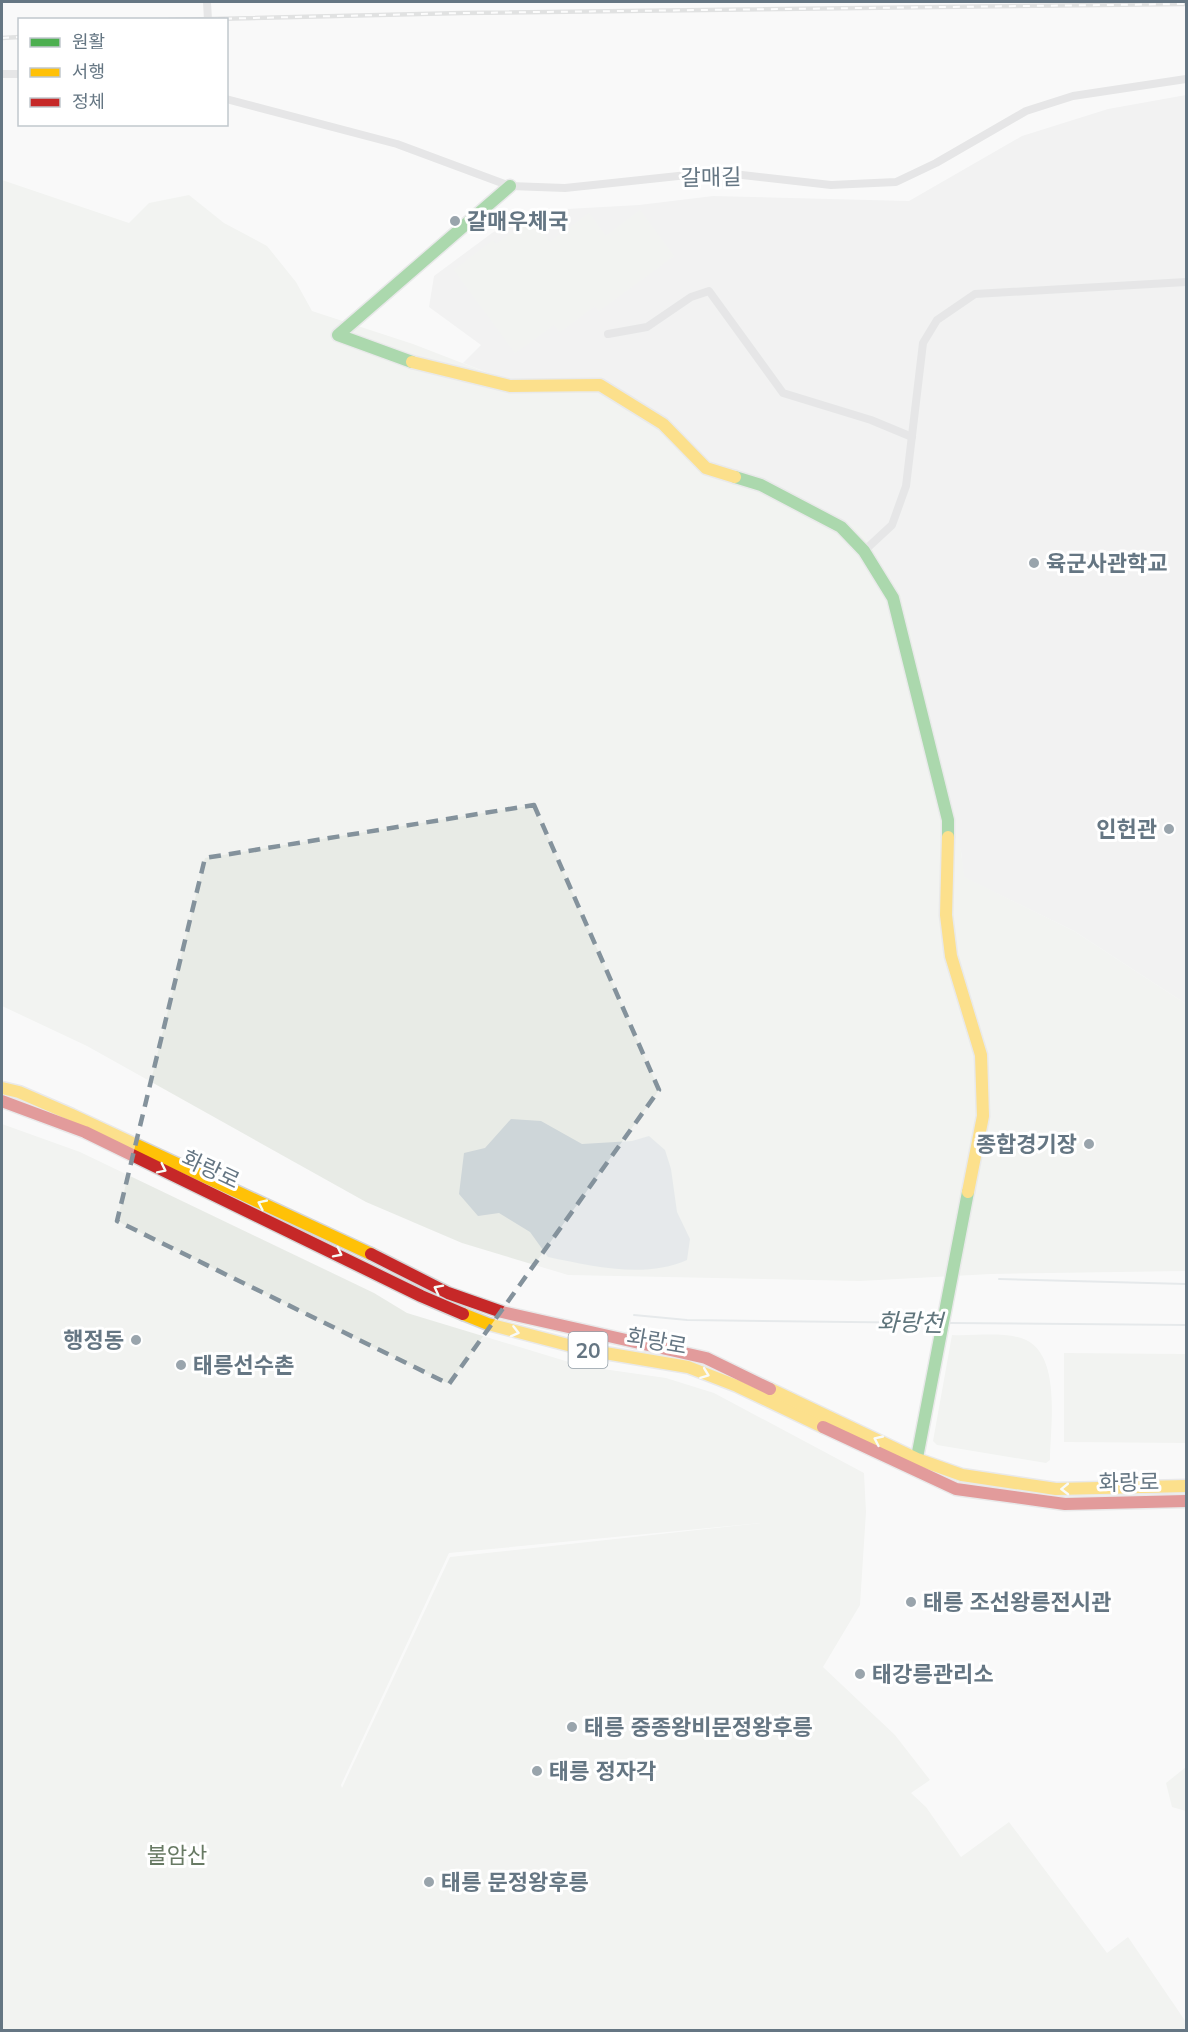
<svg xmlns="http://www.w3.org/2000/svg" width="1188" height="2032" font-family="Mulish,'Noto Sans KR',sans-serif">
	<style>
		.built { fill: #e8e9e9 }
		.green { fill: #e8ebe6; fill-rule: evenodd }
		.water { fill: #ced6d9 }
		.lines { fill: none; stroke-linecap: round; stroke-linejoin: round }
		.stream { stroke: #ced6d9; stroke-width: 2 }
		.fast-casing { stroke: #d5d6d7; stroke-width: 15 }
		.slow-casing { stroke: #d5d6d7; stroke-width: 15 }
		.jam-casing { stroke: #d5d6d7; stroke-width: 15 }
		.street { stroke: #cecfd0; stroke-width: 8 }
		.fast { stroke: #4caf50; stroke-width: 12 }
		.slow { stroke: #ffc107; stroke-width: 12 }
		.jam { stroke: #c62828; stroke-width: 12 }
		.rail-casing { stroke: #c3c5c6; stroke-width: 4.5 }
		.rail { stroke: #fff; stroke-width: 2; stroke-dasharray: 7; stroke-linecap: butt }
		.oneway { stroke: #f6fbf6 }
		.marked { fill: none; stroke: #84929c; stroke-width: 4.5; stroke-dasharray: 12 8; stroke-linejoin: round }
		.poi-dot { fill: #99a4ac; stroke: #fff; stroke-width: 2 }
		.labels { text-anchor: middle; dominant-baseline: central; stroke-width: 6; stroke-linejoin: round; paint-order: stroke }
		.shield { fill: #fff; stroke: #939fa8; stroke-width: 1.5 }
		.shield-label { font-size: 21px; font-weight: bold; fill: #657683 }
		.street-label { font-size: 22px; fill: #657683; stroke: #fff }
		.poi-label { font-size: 22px; font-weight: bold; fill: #657683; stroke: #fff; text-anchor: start }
		.park-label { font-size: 22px; fill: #687a64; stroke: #fff }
		.water-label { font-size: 24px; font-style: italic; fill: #60757c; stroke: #fff }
	</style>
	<rect width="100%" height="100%" fill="#f9f9f9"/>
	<polygon class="built" points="1186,95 1186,1004 1074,931 963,877 961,851 765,488 721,468 646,422 601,390 537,392 463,363 481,345 429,307 434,276 492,233 530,211 639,205 713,196 909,201 1022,136 1108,109"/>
	<g class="green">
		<polygon points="2,180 129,223 149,203 189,195 224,223 267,246 296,282 312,311 413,344 537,392 601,390 646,422 721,468 860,527 904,600 961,851 964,877 1074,931 1186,1004 1186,1271 991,1274 860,1281 568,1275 462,1243 366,1202 87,1046 2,1006"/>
		<polygon points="640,210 674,256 599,311 595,306 560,332 554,325 515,353 454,270 493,240 496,244 532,218 550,242 589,213 606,236"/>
		<path d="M 2,1124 L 80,1152 L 374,1293 L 407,1313 L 582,1366 L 666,1378 L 714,1393 L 864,1473 L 866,1512 L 860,1605 L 823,1667 L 895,1735 L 930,1780 L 911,1793 L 926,1807 L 961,1857 L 1009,1822 L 1107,1953 L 1128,1937 L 1186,2022 L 1186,2028 L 1184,2030 L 2,2030 ZM 761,1523 L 450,1557 L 342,1788 L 341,1785 L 449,1553 Z"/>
		<path d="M 952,1335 C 973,1336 1001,1332 1021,1338 C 1063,1351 1050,1426 1050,1460 L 1046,1463 L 937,1445 L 933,1441 Z"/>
		<polygon points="1064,1353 1186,1354 1186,1443 1064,1442"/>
		<polygon points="1186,1767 1186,1811 1172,1807 1166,1783"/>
	</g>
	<path class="water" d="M 511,1119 L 541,1121 L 582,1144 L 632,1141 L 649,1136 L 665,1150 L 671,1169 L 677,1212 L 690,1239 L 687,1260 C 645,1279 591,1266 548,1257 L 530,1232 L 499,1213 L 478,1216 L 459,1194 L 464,1153 L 485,1148 Z"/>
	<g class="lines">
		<g class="stream">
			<polyline points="999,1279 1186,1284"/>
			<polyline points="634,1315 687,1320 937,1323"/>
			<polyline points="949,1323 1186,1325"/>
		</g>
		<defs>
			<g id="fast">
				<polyline points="412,362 338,335 510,186"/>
				<polyline points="735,477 761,485 841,527 864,551 893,598 948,820 948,837"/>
				<polyline points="915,1468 968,1192"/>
			</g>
			<g id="slow">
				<polyline points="412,362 510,386 600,385 663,424 706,468 735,477"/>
				<polyline points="948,837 946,915 951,956 981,1055 983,1116 968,1192"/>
				<polyline points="2,1088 19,1092 72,1115 371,1254"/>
				<polyline points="463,1314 488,1324 587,1350 688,1367 737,1386 823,1427"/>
				<polyline points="770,1389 917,1459 962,1475 1056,1489 1186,1486"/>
			</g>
			<g id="jam">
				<polyline points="2,1101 85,1132 421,1296 463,1314"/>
				<polyline points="371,1254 448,1293 502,1312 706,1358 770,1389"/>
				<polyline points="823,1427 956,1489 1065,1504 1186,1501"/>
			</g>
		</defs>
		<use href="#fast" class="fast-casing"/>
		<use href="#slow" class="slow-casing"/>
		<use href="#jam" class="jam-casing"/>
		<g class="street">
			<polyline points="207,2 208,20"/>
			<polyline points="2,74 20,74"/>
			<polyline points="226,99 397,144 510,186 565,188 716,172 831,185 896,182 936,163 1026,111 1073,96 1186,79"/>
			<polyline points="608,334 647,327 691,297 709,291 783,393 871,420 912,437"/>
			<polyline points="864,551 892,525 906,486 923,343 937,320 975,294 1186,282"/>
		</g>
		<use href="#fast" class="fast"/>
		<use href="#slow" class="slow"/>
		<use href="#jam" class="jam"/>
		<defs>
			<g id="rail">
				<polyline points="169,20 462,13 1186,4"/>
				<polyline points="2,38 20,37"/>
			</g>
		</defs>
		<use href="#rail" class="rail-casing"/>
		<use href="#rail" class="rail"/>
	</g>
	<defs><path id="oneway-chevron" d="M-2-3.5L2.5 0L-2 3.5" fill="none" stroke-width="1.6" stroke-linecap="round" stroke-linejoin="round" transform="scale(1.5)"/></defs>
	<g class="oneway">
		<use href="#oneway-chevron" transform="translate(162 1169) rotate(26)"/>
		<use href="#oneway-chevron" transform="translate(262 1204) rotate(-155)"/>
		<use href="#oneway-chevron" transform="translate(338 1253) rotate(27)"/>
		<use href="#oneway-chevron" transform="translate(438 1289) rotate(-153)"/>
		<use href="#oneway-chevron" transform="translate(515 1332) rotate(14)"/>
		<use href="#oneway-chevron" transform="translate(705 1374) rotate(21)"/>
		<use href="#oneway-chevron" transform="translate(878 1440) rotate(-155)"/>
		<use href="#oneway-chevron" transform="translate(1065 1489) rotate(179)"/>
	</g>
	<path d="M0 0H1188V2032H0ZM 534,805 L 659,1090 L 449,1384 L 117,1221 L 205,858 Z" fill="#f9f9f9" fill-opacity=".55" fill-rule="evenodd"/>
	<path class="marked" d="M 534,805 L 659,1090 L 449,1384 L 117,1221 L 205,858 Z"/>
	<g class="poi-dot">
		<circle cx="455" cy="221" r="6"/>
		<circle cx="1034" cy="563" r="6"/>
		<circle cx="1169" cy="829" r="6"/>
		<circle cx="1089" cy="1144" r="6"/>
		<circle cx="136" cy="1340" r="6"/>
		<circle cx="181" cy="1365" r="6"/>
		<circle cx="911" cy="1602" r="6"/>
		<circle cx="860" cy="1674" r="6"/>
		<circle cx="572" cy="1727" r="6"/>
		<circle cx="537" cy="1771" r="6"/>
		<circle cx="429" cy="1882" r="6"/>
	</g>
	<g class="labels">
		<rect class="shield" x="568.5" y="1332" width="39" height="36" rx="4.5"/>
		<g class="shield-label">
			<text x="588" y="1350">20</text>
		</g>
		<g class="street-label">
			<text transform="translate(711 177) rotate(-1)">갈매길</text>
			<text transform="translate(211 1169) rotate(25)">화랑로</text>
			<text transform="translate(657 1341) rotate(10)">화랑로</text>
			<text transform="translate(1129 1482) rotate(-1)">화랑로</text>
		</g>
		<g class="poi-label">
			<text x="467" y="221">갈매우체국</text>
			<text x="1046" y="563">육군사관학교</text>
			<text x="1157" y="829" text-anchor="end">인헌관</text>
			<text x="1077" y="1144" text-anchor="end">종합경기장</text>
			<text x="124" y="1340" text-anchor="end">행정동</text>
			<text x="193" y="1365">태릉선수촌</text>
			<text x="923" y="1602">태릉 조선왕릉전시관</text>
			<text x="872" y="1674">태강릉관리소</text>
			<text x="584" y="1727">태릉 중종왕비문정왕후릉</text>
			<text x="549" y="1771">태릉 정자각</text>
			<text x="441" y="1882">태릉 문정왕후릉</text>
		</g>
		<g class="park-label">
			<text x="177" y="1855">불암산</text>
		</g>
		<g class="water-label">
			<text transform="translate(910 1322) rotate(1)">화랑천</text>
		</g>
	</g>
	<rect width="1188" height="2032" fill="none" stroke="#657683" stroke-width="6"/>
	<rect x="18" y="18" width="210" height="108" fill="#ffffff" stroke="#c1c8cd" stroke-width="1.5"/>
	<rect x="30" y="38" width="30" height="9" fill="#4caf50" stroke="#c1c8cd" stroke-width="1.5"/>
	<text x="72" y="48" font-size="18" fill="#657683">원활</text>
	<rect x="30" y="68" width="30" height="9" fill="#ffc107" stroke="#c1c8cd" stroke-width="1.5"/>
	<text x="72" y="78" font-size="18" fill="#657683">서행</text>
	<rect x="30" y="98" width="30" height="9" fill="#c62828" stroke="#c1c8cd" stroke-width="1.5"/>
	<text x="72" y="108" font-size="18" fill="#657683">정체</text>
</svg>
